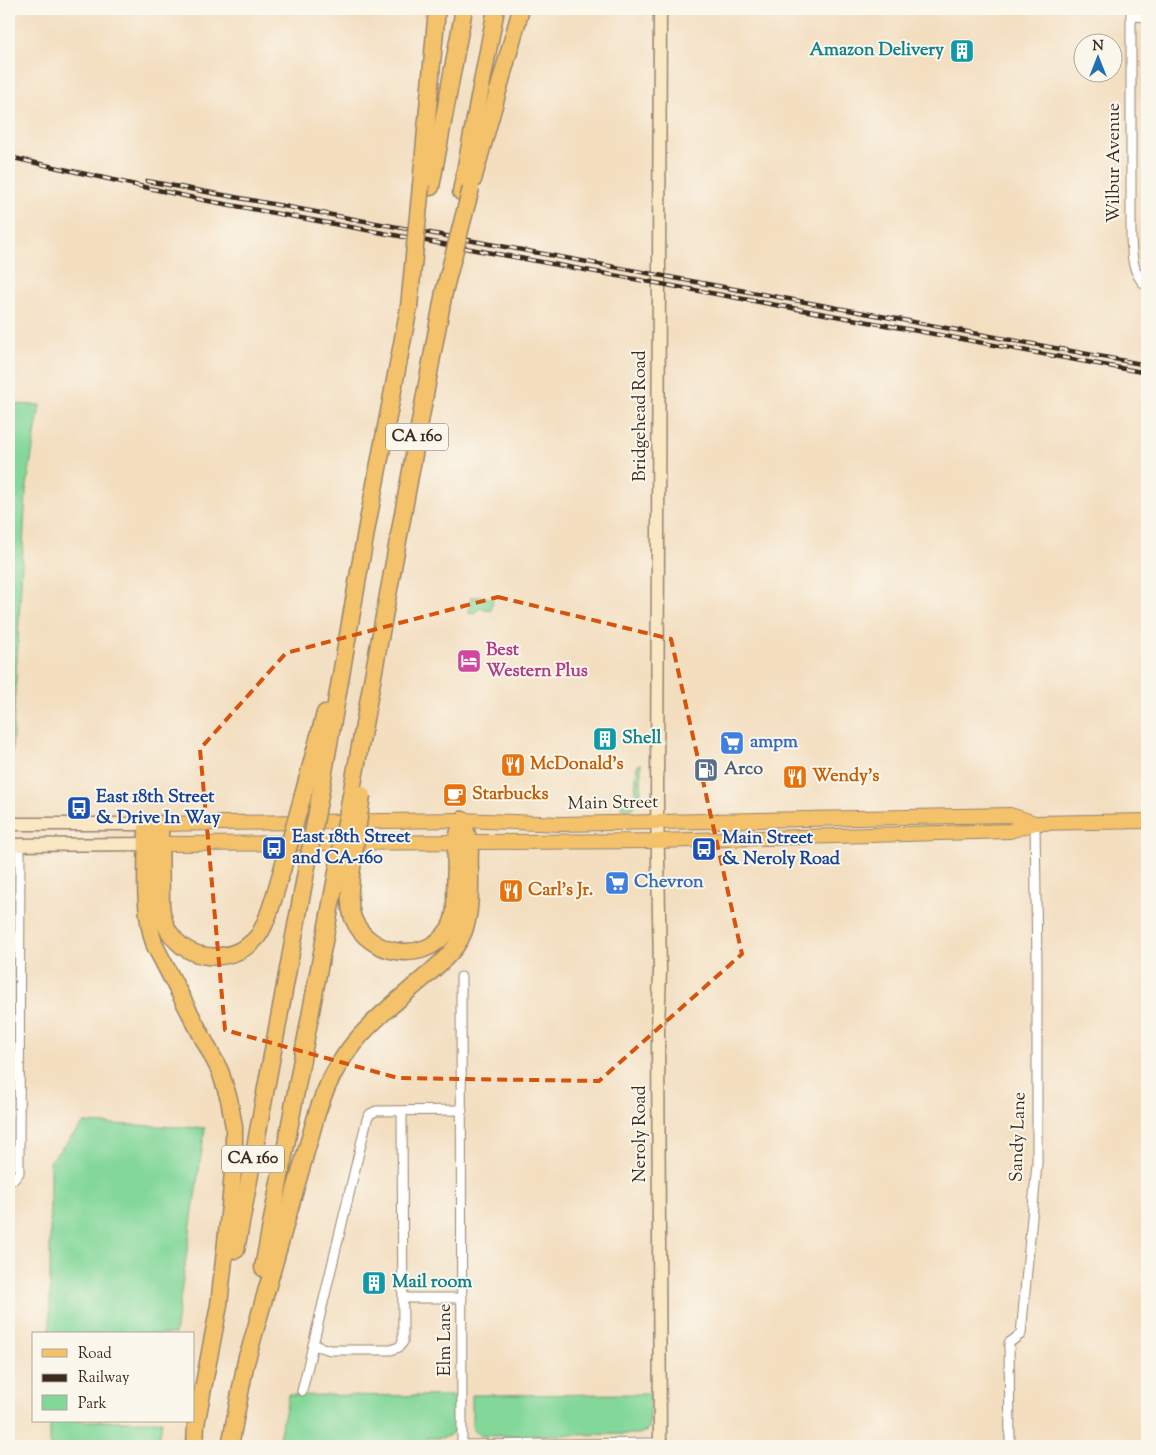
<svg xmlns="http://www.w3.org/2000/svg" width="1156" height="1455" font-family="'Sorts Mill Goudy',serif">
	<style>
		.green { fill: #82d799; stroke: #5e805c }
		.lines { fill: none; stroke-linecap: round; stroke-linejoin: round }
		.street-casing { stroke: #97846f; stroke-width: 11 }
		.secondary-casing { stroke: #97846f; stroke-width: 15 }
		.primary-casing { stroke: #97846f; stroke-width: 16 }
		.highway-casing { stroke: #97846f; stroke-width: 19 }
		.street { stroke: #fff; stroke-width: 9 }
		.secondary { stroke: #fae7c3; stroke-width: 12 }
		.primary { stroke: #f3c26a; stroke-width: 14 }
		.highway { stroke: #f3c26a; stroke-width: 16 }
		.rail-casing { stroke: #3b2a1e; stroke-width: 4.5 }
		.rail { stroke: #fbf7ec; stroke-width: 2.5; stroke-dasharray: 8; stroke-linecap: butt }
		.highway-bridge-casing { stroke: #97846f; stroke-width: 19; stroke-linecap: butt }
		.highway-bridge { stroke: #f3c26a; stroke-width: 16 }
		.marked { fill: none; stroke: #d7540e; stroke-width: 4; stroke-dasharray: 10 6; stroke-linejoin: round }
		.labels { text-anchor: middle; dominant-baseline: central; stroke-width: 4; stroke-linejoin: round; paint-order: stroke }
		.shield { fill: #fbf7ec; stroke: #75685c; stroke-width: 1 }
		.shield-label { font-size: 16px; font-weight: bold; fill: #3b2a1e }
		.culture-label { font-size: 18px; font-weight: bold; fill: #0d838f; stroke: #fbf7ec; text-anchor: start }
		.street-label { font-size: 18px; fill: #3b2a1e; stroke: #fbf7ec }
		.hotel-label { font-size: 18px; font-weight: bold; fill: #b23c85; stroke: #fbf7ec; text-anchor: start }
		.shop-label { font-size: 18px; font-weight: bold; fill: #366cbe; stroke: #fbf7ec; text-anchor: start }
		.food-label { font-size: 18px; font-weight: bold; fill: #c56008; stroke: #fbf7ec; text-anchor: start }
		.service-label { font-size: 18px; font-weight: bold; fill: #4e5e75; stroke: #fbf7ec; text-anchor: start }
		.transit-label { font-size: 18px; font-weight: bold; fill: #164399; stroke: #fbf7ec; text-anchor: start }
	</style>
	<rect width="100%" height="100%" fill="#fbf7ec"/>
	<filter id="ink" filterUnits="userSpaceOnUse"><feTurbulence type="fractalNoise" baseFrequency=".02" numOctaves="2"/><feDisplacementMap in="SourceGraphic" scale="10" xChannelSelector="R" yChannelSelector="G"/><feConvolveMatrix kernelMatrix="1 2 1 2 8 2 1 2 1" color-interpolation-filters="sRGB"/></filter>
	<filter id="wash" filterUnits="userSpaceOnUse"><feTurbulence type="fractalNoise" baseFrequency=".0096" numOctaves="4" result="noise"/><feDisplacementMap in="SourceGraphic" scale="20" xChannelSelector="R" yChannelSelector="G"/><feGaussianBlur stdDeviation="1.12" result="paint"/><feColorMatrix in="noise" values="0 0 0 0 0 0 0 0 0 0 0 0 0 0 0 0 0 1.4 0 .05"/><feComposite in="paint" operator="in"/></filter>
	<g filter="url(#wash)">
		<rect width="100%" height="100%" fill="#f3dec0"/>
		<g class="green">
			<polygon points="9,404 40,405 26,491 9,805"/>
			<polygon points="471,597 485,597 493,599 491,610 480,608 474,613 469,612"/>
			<polygon points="639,764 641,764 641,799 633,808 621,808 621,804 624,803 635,793 637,766"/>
			<polygon points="84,1123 205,1128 175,1334 50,1334 50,1161"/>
			<polygon points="650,1394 650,1420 647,1431 639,1434 482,1436 474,1431 472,1426 472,1395"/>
			<path d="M 289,1395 L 455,1396 L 455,1428 C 450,1440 438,1438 427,1438 L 427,1446 L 277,1446 Z"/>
			<polygon points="50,1421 162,1421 158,1446 50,1446"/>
		</g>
	</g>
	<g filter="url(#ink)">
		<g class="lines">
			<defs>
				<g id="street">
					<path d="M 1131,9 L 1131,238 C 1132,255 1132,271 1144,284"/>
					<polyline points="1131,16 1147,17"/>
					<polyline points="461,977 462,1445 660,1443"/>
					<polyline points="9,1180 14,1179 19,1173 20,845"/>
					<polyline points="403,1298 462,1298"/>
					<polyline points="313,1345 330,1350 391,1350 399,1347 403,1342 402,1111"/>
					<polyline points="302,1391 367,1119 370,1114 376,1111 462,1110"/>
					<polyline points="1010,1446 1009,1343 1021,1334 1037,1164 1037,965 1035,823"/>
				</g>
				<g id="secondary">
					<polyline points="9,824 147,824"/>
					<polyline points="9,845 154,844"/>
					<polyline points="660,1446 658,1027 660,971 657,801 660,9"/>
				</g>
				<g id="primary">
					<polyline points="150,824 462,820 561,824 1010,815 1035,823 1147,821"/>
					<polyline points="161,844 658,841 1010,831 1035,823"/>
				</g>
				<g id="highway">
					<polyline points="473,180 521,9"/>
					<polyline points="421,185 437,9"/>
					<polyline points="431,187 464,9"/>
					<polyline points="461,192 496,9"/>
					<polyline points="303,795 325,713"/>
					<polyline points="320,795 367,526 409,307"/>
					<polyline points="351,795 444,292"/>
					<path d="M 147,824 C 147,862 142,910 155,946 L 220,1071 L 229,1099 L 234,1127 L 234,1158 L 231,1196 L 219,1305 L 196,1425 L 195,1446"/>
					<path d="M 160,824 L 161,905 C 162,917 165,928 173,937 C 194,964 237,962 258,936 C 269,921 276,889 282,870"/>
					<path d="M 351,876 C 350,890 348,904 353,918 C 368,956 425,965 448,930 C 453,924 454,916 455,908 L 456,842 L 462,820"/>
					<polyline points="236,1250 306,872"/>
					<polyline points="263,1268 337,872"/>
					<path d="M 245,1366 L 317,1113 C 337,1052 365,1028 412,988 C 427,975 444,962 456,946 C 472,924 470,895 470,869 C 469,860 471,850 469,842 C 468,835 464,827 462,820"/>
					<polyline points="230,1446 247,1356"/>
				</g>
			</defs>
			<use href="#street" class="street-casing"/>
			<use href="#secondary" class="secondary-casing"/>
			<use href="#primary" class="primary-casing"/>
			<use href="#highway" class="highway-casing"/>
			<use href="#street" class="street"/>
			<use href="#secondary" class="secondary"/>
			<use href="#primary" class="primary"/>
			<use href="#highway" class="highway"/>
			<defs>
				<g id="rail">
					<polyline points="9,157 203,200 1147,373"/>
					<polyline points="147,181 1147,365"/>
				</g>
			</defs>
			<use href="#rail" class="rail-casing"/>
			<use href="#rail" class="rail"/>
			<defs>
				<g id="highway-bridge">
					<polyline points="444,292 471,188"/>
					<polyline points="409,307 421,185"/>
					<polyline points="282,870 303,795"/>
					<polyline points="306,872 320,795"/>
					<polyline points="337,872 351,795"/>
					<polyline points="351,876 362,795"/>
				</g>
			</defs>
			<use href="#highway-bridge" class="highway-bridge-casing"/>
			<use href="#highway-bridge" class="highway-bridge"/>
		</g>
	</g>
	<path class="marked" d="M 498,597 L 671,639 L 742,954 L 599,1081 L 398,1078 L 225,1030 L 200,749 L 286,653 Z"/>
	<defs>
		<symbol id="building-square" viewBox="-11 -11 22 22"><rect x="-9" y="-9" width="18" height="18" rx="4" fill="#0f9aa8" stroke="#fbf7ec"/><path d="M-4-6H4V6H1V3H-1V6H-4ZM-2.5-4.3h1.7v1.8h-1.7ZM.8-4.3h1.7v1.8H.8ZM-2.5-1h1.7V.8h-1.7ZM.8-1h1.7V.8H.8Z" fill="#fff"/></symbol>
		<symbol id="hotel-square" viewBox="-11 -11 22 22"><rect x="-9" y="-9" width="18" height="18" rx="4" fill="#d1479c" stroke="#fbf7ec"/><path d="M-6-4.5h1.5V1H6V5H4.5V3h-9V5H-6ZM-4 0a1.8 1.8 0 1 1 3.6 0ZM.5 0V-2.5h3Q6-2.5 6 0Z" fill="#fff"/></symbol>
		<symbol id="supermarket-square" viewBox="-11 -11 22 22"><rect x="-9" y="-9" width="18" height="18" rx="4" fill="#3f7fe0" stroke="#fbf7ec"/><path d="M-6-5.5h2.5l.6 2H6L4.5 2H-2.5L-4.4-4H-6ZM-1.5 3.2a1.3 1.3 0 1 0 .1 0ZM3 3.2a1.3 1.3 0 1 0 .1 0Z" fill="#fff"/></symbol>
		<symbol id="restaurant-square" viewBox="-11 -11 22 22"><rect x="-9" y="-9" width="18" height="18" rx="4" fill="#e8710a" stroke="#fbf7ec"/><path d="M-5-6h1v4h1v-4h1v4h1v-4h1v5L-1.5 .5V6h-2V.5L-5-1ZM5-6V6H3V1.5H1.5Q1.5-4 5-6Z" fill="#fff"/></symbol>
		<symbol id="fuel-square" viewBox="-11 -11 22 22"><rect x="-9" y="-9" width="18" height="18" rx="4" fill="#5c6f8a" stroke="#fbf7ec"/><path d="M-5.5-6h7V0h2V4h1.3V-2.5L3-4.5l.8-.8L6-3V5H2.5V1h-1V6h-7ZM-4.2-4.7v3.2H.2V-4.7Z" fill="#fff"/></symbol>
		<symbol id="cafe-square" viewBox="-11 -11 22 22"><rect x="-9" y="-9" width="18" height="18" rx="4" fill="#e8710a" stroke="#fbf7ec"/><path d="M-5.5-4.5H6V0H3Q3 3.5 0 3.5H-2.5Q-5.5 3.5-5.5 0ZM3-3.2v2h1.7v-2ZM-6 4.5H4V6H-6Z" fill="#fff"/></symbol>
		<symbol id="bus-square" viewBox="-11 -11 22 22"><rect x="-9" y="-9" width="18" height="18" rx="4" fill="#1a4fb4" stroke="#fbf7ec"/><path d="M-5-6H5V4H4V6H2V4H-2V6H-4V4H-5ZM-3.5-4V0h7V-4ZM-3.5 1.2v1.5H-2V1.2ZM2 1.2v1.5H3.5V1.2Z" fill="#fff"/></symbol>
	</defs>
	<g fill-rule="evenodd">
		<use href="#building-square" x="948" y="37" width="28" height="28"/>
		<use href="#hotel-square" x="455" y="647" width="28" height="28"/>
		<use href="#building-square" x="591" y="725" width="28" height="28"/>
		<use href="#supermarket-square" x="718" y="729" width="28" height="28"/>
		<use href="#restaurant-square" x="499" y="751" width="28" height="28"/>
		<use href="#fuel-square" x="692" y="756" width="28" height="28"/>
		<use href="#restaurant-square" x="781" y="763" width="28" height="28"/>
		<use href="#cafe-square" x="441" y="781" width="28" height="28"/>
		<use href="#bus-square" x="65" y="794" width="28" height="28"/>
		<use href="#bus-square" x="260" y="834" width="28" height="28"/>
		<use href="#bus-square" x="690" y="835" width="28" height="28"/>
		<use href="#supermarket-square" x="603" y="869" width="28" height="28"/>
		<use href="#restaurant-square" x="497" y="877" width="28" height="28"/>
		<use href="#building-square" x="360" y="1269" width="28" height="28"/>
	</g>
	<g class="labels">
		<g class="shield">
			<rect x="386" y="423.5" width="62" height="27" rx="4"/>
			<rect x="222" y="1145.5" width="62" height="27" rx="4"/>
		</g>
		<g class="shield-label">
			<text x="417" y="437">CA 160</text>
			<text x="253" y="1159">CA 160</text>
		</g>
		<g class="culture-label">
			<text x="944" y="51" text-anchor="end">Amazon Delivery</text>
			<text x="622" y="739">Shell</text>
			<text x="392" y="1283">Mail room</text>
		</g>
		<g class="street-label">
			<text transform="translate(1115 163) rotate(-90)">Wilbur Avenue</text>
			<text transform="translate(641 416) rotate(-90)">Bridgehead Road</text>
			<text transform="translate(613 804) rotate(-1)">Main Street</text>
			<text transform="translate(641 1134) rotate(-90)">Neroly Road</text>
			<text transform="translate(1019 1137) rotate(-88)">Sandy Lane</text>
			<text transform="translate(446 1340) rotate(-90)">Elm Lane</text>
		</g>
		<g class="hotel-label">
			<text x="486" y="651">Best<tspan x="486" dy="21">Western Plus</tspan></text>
		</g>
		<g class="shop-label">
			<text x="750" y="743">ampm</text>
			<text x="634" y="883">Chevron</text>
		</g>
		<g class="food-label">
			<text x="530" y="765">McDonald's</text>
			<text x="812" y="777">Wendy's</text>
			<text x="472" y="795">Starbucks</text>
			<text x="528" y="891">Carl's Jr.</text>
		</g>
		<g class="service-label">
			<text x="724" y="770">Arco</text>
		</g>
		<g class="transit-label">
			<text x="96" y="798">East 18th Street<tspan x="96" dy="21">&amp; Drive In Way</tspan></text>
			<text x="292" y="838">East 18th Street<tspan x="292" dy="21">and CA-160</tspan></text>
			<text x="722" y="839">Main Street<tspan x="722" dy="21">&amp; Neroly Road</tspan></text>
		</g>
	</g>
	<rect width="1156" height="1455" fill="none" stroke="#fbf7ec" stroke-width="30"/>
	<rect x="32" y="1332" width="162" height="90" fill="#fbf7ec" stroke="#aea59a"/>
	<rect x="42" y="1349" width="25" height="8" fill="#f3c26a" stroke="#aea59a"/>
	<text x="78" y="1358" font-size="15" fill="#3b2a1e">Road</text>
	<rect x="42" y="1374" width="25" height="8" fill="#3b2a1e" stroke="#aea59a"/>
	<text x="78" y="1382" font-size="15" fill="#3b2a1e">Railway</text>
	<rect x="42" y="1395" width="25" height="15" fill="#82d799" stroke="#aea59a"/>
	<text x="78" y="1408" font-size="15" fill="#3b2a1e">Park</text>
	<g transform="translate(1098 58)"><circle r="24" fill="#fbf7ec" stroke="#aea59a"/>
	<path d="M0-4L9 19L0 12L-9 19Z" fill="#1f6fb2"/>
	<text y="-8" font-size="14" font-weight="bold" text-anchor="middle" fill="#3b2a1e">N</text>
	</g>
</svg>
